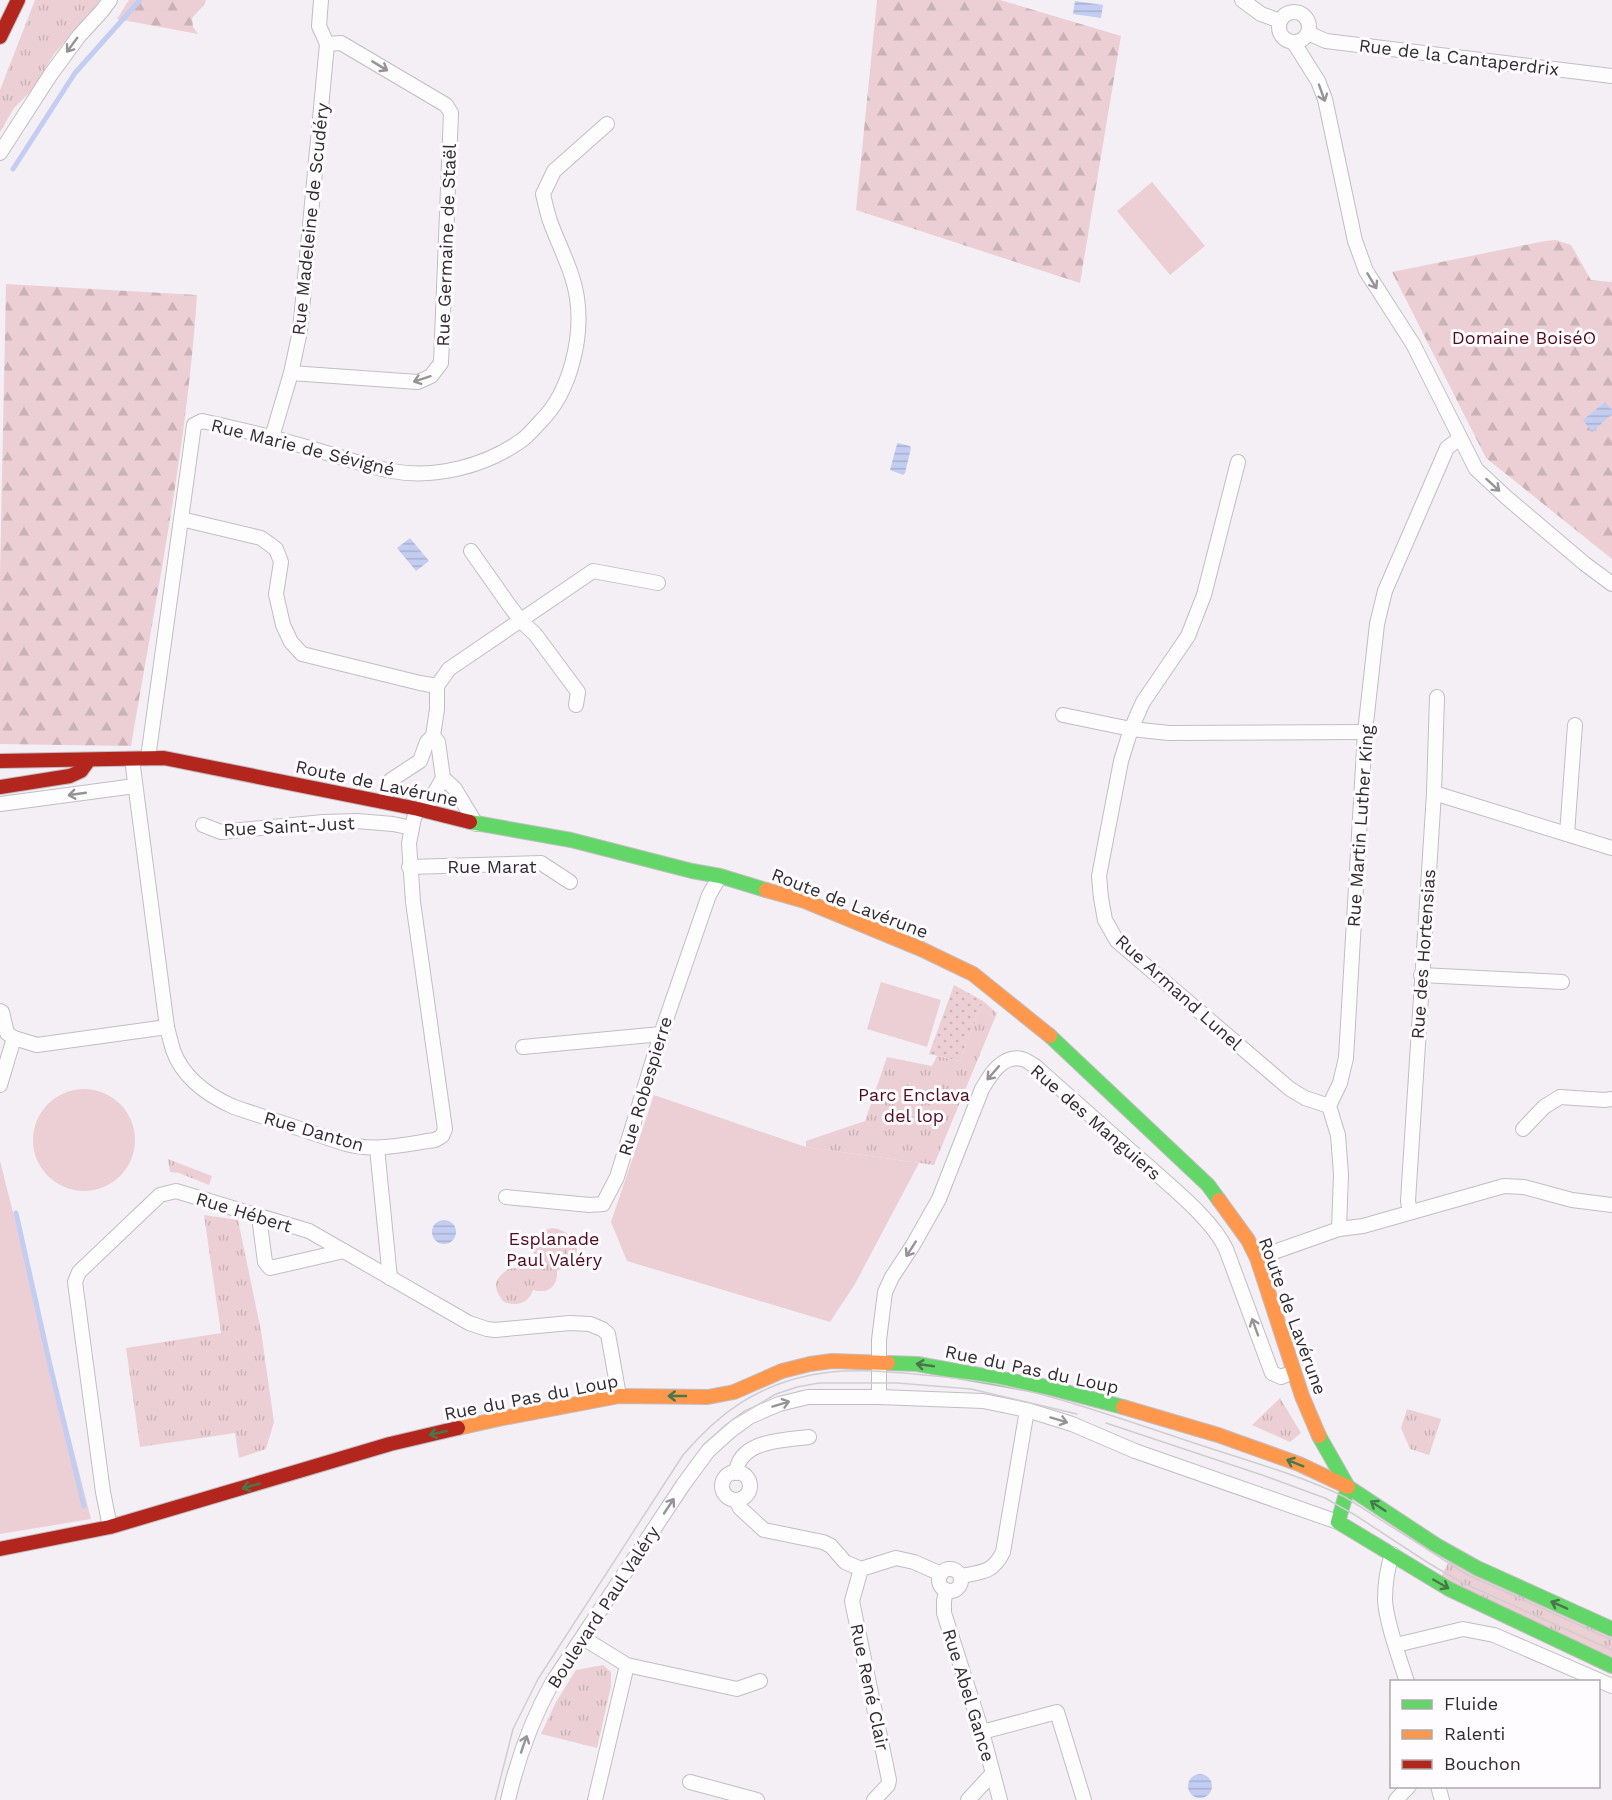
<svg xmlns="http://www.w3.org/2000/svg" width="1612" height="1800" font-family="'Work Sans',sans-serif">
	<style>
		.grass { fill: url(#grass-tufts) }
		.forest { fill: url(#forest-firs) }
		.garden { fill: url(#garden-dots) }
		.pitch { fill: #ebcfd4 }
		.water { fill: url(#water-rules) }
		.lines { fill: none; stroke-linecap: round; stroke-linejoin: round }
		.stream { stroke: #c3cdf1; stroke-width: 5 }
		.street-casing { stroke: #c1bec2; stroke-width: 16 }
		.fast-casing { stroke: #c1bec2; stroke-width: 16 }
		.slow-casing { stroke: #c1bec2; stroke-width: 16 }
		.jam-casing { stroke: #c1bec2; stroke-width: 16 }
		.street { stroke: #fdfdfe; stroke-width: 14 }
		.fast { stroke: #63d668; stroke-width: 14 }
		.slow { stroke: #ff974d; stroke-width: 14 }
		.jam { stroke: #b3261e; stroke-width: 14 }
		.tram { stroke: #cfcecf; stroke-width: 1.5 }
		.oneway { stroke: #969497 }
		.oneway2 { stroke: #477849 }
		.labels { text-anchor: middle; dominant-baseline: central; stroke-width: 6; stroke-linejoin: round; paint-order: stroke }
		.street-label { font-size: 18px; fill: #302c30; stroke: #fefcff }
		.park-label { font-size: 18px; fill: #520b1c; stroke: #fefcff }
	</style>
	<defs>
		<pattern id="grass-tufts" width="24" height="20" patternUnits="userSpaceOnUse" patternTransform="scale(1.5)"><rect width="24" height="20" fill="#ebcfd4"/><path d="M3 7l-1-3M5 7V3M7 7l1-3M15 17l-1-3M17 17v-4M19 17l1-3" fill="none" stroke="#cab2b6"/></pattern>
		<pattern id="forest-firs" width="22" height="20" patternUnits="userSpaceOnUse" patternTransform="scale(1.5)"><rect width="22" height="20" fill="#ebcfd4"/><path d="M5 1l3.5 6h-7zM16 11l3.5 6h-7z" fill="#cab2b6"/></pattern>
		<pattern id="garden-dots" width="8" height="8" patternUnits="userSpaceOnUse" patternTransform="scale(1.5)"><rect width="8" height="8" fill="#ebcfd4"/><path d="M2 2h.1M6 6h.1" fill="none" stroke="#cab2b6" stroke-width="1.8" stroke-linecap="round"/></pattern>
		<pattern id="water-rules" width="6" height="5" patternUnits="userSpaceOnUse" patternTransform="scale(1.5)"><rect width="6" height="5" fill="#c3cdf1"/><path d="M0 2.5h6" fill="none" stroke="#a8b0cf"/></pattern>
	</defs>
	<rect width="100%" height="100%" fill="#f4eff5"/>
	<g class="grass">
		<polygon points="35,0 100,0 91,15 76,29 54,54 33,89 14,108 0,132 0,90"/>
		<polygon points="983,1001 997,1013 934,1165 806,1147 806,1141 865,1121 887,1057 932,1066 937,1056 960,1061"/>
		<polygon points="168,1159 212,1176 209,1185 179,1173 170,1172"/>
		<polygon points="204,1215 238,1220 261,1331 274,1422 266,1449 239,1458 235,1433 140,1447 126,1348 221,1333"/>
		<path d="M 552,1228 C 567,1229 584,1244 574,1259 C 570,1265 563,1267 557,1271 C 558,1287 548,1294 533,1290 C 529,1303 517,1307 504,1302 C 492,1287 493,1279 510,1268 L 525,1269 L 527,1264 L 535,1258 L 534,1253 L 535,1240 L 545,1230 Z"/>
		<polygon points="1280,1398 1301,1433 1290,1442 1252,1425"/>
		<polygon points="1407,1409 1441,1419 1429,1455 1410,1449 1401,1428"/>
		<polygon points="1450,1559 1612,1635 1612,1659 1441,1577"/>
		<polygon points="603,1665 611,1672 611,1686 597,1748 541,1734 556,1702 576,1670"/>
	</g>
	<g class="forest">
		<polygon points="129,0 206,0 204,5 192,18 193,27 198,34 117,19"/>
		<polygon points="877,0 1000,0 1121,36 1080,283 856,210"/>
		<polygon points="1556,240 1571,245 1591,280 1612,282 1612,559 1486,458 1392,272 1545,241"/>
		<path d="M 6,284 L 197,295 C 187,447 156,597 131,746 L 0,744 L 0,576 Z"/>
	</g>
	<polygon class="garden" points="954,985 983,1001 960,1061 929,1054"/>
	<g class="pitch">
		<polygon points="1152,182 1205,246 1170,275 1117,211"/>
		<polygon points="881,982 941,1000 927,1047 867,1029"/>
		<circle cx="84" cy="1140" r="51"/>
		<polygon points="654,1095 806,1147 919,1163 855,1284 830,1322 627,1261 611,1222"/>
		<polygon points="0,1161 91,1519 0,1534"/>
	</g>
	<g class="water">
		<polygon points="1075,1 1103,5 1101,18 1073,14"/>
		<polygon points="1605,402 1612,410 1612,414 1592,432 1583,420"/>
		<polygon points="898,443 910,446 911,448 905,473 903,475 890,470 897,444"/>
		<polygon points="410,538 429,561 416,571 397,548"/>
		<circle cx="444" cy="1232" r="12"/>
		<circle cx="1200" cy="1786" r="12"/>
	</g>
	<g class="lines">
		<g class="stream">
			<polyline points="13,169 75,73 140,0"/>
			<polyline points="16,1213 50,1365 84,1506"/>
		</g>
		<defs>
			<g id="street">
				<polyline points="1242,0 1261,14 1280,21"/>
				<circle cx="1294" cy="27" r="15"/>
				<polyline points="1308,33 1326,41 1612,76"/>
				<polyline points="1294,43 1318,81 1325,99 1355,241 1366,271 1413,344 1476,469 1506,497 1585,564 1612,584"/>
				<polyline points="0,153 51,74 79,36 102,11 110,0"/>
				<polyline points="291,373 418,382 431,376 441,363 451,113 446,105 341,43 327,44"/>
				<polyline points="272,437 291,373 300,331 327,44 319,26 321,0"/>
				<polyline points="1238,462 1204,595 1188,636 1143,702 1131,729 1121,761 1099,876 1101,898 1105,920 1117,941 1290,1089 1305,1098 1329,1106"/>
				<polyline points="181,519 261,538 276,549 281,562 276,594 283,625 291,642 302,654 420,683 437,686"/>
				<polyline points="471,551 509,605 521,621 535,634 578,692 576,705"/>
				<polyline points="1063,715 1131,729 1169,733 1365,732"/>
				<polyline points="433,736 438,742 443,778 455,789 476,824"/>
				<path d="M 148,758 L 194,425 L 202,421 C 239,429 276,438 313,449 C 339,456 365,466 392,471 C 435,479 486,466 522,440 C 529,435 535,427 541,421 C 570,392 583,338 577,298 C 573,271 559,246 550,221 C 547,212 545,203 543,194 L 554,171 L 607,124"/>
				<path d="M 132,759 L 167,1027 C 169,1035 171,1043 173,1050 C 183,1078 209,1096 234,1107 L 346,1144 C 376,1152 405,1144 435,1140 L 442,1136 L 445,1129 L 413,902 L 409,843 L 414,818 L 418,809 L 429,803 L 443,778"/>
				<polyline points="1434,793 1612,848"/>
				<polyline points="385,802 386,792 391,780 420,761 427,742 433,736 437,709 437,686 449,669 593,571 658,583"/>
				<polyline points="0,804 135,786"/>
				<polyline points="203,825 221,832 323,822 357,821 393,824 412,828"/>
				<polyline points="1567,834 1575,725"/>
				<polyline points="409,867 541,863 570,882"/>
				<polyline points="1421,975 1562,982"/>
				<polyline points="0,1011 2,1012 7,1033 14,1038 37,1045 167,1027"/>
				<polyline points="523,1047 661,1034"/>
				<polyline points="0,1085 14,1038"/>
				<polyline points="1523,1129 1544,1107 1560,1097 1605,1100 1612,1099"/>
				<polyline points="377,1148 390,1278"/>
				<polyline points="506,1197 590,1205 603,1204 617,1177 661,1034 709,895 720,876"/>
				<polyline points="1410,1212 1408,1201 1434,793 1437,697"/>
				<polyline points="259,1217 265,1262 270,1268 344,1251"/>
				<polyline points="1339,1229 1341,1174 1338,1135 1329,1106 1340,1083 1346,1058 1365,732 1377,624 1385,591 1447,448 1460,438"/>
				<polyline points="1257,1258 1339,1229 1363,1226 1504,1186 1524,1187 1572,1200 1612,1205"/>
				<path d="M 879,1397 L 879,1340 L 885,1292 L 892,1277 L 913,1245 L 939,1199 L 982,1089 C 990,1075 1003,1054 1022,1059 C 1027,1060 1031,1064 1035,1066 C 1072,1099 1109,1132 1147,1165 C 1172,1188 1212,1219 1226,1249 L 1272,1373 L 1281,1377 L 1293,1372"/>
				<circle cx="736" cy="1486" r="14"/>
				<path d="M 736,1473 C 739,1440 784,1440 809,1437"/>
				<polyline points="736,1500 740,1508 764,1530 823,1542 831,1546 845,1562 861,1569 896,1558 914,1562 941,1574"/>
				<polyline points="110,1527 103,1492 75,1282 79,1272 160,1195 176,1191 309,1231 469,1323 487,1329 495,1330 570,1323 590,1324 602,1329 608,1334 619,1396"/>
				<path d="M 1392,1554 C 1387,1569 1385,1585 1385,1600 C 1386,1622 1400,1660 1407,1682"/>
				<polyline points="861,1569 852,1601 889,1780 888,1785 874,1800"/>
				<circle cx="950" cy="1580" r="11"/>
				<path d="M 961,1576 C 981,1572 993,1573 1003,1552 L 1027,1410"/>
				<polyline points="946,1590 944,1601 944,1613 982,1732 1000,1800"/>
				<polyline points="583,1638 627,1665 737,1689 760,1681"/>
				<polyline points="1396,1645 1463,1629 1494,1635 1612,1686"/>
				<polyline points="982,1732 1057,1712 1084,1800"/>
				<polyline points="690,1782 757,1800"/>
				<polyline points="1438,1786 1442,1800"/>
				<path d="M 508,1800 C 518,1757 531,1721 552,1683 L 683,1485 L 708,1451 L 730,1431 L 749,1417 L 779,1404 L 808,1397 L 879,1397 L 983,1401 L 1027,1410 L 1072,1424 L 1135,1451 L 1338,1522"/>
				<polyline points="595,1800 627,1665"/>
				<polyline points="968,1800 992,1774"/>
				<polyline points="1396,1800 1409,1786"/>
			</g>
			<g id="fast">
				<polyline points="470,822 571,840 692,871 720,876 766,890"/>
				<polyline points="1050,1036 1208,1185 1219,1200"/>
				<polyline points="888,1363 917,1364 1047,1387 1123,1407"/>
				<polyline points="1319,1436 1348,1487 1436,1545 1477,1568 1612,1629"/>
				<polyline points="1348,1487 1338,1522 1449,1589 1612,1666"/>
			</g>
			<g id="slow">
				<polyline points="766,890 805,901 921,949 973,974 1050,1036"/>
				<polyline points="1219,1200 1248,1240 1257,1258 1302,1396 1319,1436"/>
				<polyline points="1123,1407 1218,1435 1299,1464 1348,1487"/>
				<polyline points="458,1428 503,1418 619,1396 708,1397 734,1392 782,1371 810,1364 832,1361 888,1363"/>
			</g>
			<g id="jam">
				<polyline points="0,37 18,0"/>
				<polyline points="0,761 164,758 418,809 470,822"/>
				<polyline points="0,787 70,776 81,771 89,760"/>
				<polyline points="0,1549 110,1527 390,1444 458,1428"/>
			</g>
		</defs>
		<use href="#street" class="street-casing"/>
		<use href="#fast" class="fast-casing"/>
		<use href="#slow" class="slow-casing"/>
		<use href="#jam" class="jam-casing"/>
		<use href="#street" class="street"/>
		<use href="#fast" class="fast"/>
		<use href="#slow" class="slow"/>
		<use href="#jam" class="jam"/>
		<g class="tram">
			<polyline points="1106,1423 1262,1475 1325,1498 1355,1515 1430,1564 1461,1582 1612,1650"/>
			<polyline points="703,1445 732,1420 776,1394 797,1387 819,1383 897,1383 971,1389 1077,1414"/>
			<path d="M 495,1800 L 513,1729 L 538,1679 L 683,1455 C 719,1413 756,1386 811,1375 C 845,1368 881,1371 915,1374 C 942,1377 969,1379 996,1384 C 1066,1398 1133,1423 1200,1445 C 1249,1461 1299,1475 1345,1497 L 1466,1574 L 1612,1640"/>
		</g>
	</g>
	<defs><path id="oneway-shaft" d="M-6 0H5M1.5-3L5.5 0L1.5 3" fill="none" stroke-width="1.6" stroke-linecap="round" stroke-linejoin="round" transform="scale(1.5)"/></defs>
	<g class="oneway">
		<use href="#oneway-shaft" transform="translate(72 45) rotate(126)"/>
		<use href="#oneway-shaft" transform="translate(380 66) rotate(31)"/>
		<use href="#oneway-shaft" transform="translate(1322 93) rotate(70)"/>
		<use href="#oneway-shaft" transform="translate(1372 281) rotate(59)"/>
		<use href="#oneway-shaft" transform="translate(422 379) rotate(162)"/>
		<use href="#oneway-shaft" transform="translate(1493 485) rotate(42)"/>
		<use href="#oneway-shaft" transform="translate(77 794) rotate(172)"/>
		<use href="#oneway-shaft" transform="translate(993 1073) rotate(131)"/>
		<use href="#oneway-shaft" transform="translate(911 1249) rotate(123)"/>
		<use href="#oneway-shaft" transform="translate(1255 1327) rotate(-110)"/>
		<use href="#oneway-shaft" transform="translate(781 1404) rotate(-17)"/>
		<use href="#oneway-shaft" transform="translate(1059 1420) rotate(17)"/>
		<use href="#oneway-shaft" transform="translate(669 1506) rotate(-56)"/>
		<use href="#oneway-shaft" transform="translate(524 1744) rotate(-71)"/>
	</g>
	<g class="oneway2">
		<use href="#oneway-shaft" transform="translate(925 1365) rotate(-172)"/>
		<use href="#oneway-shaft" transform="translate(677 1396) rotate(-180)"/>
		<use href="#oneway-shaft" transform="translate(438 1433) rotate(167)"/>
		<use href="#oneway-shaft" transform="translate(1295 1463) rotate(-158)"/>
		<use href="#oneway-shaft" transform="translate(251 1486) rotate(164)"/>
		<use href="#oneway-shaft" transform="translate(1378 1506) rotate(-147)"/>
		<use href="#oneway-shaft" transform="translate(1441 1584) rotate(30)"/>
		<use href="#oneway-shaft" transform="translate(1559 1605) rotate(-156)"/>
	</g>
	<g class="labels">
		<g class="street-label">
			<text transform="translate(1459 57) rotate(7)">Rue de la Cantaperdrix</text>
			<text transform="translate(310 219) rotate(-84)">Rue Madeleine de Scudéry</text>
			<text transform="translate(446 245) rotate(-88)">Rue Germaine de Staël</text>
			<text transform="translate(303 447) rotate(14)">Rue Marie de Sévigné</text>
			<text transform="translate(377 783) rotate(12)">Route de Lavérune</text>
			<text transform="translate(289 826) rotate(-3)">Rue Saint-Just</text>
			<text transform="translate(1360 826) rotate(-86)">Rue Martin Luther King</text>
			<text x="492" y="866">Rue Marat</text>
			<text transform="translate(850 903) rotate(21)">Route de Lavérune</text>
			<text transform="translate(1423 954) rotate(-86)">Rue des Hortensias</text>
			<text transform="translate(1179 992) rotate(42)">Rue Armand Lunel</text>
			<text transform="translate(645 1086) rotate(-73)">Rue Robespierre</text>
			<text transform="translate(1096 1122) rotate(41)">Rue des Manguiers</text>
			<text transform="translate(314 1131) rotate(16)">Rue Danton</text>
			<text transform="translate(244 1212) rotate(17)">Rue Hébert</text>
			<text transform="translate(1293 1316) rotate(70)">Route de Lavérune</text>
			<text transform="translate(1032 1369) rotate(12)">Rue du Pas du Loup</text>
			<text transform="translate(531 1397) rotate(-11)">Rue du Pas du Loup</text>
			<text transform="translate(603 1607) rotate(-57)">Boulevard Paul Valéry</text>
			<text transform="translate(870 1687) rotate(78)">Rue René Clair</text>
			<text transform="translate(969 1695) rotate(73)">Rue Abel Gance</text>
		</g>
		<g class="park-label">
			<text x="1524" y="337">Domaine BoiséO</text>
			<text x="914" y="1094">Parc Enclava<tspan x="914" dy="21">del lop</tspan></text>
			<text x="554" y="1238">Esplanade<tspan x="554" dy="21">Paul Valéry</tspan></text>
		</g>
	</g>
	<rect x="1390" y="1680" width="210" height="108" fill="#fefcff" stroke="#aca9ac" stroke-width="1.5"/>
	<rect x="1402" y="1700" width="30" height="9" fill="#63d668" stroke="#aca9ac" stroke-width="1.5"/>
	<text x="1444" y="1710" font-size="18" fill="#302c30">Fluide</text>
	<rect x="1402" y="1730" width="30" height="9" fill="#ff974d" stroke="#aca9ac" stroke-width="1.5"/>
	<text x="1444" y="1740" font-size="18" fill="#302c30">Ralenti</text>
	<rect x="1402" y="1760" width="30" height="9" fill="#b3261e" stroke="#aca9ac" stroke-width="1.5"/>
	<text x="1444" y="1770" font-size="18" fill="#302c30">Bouchon</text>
</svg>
